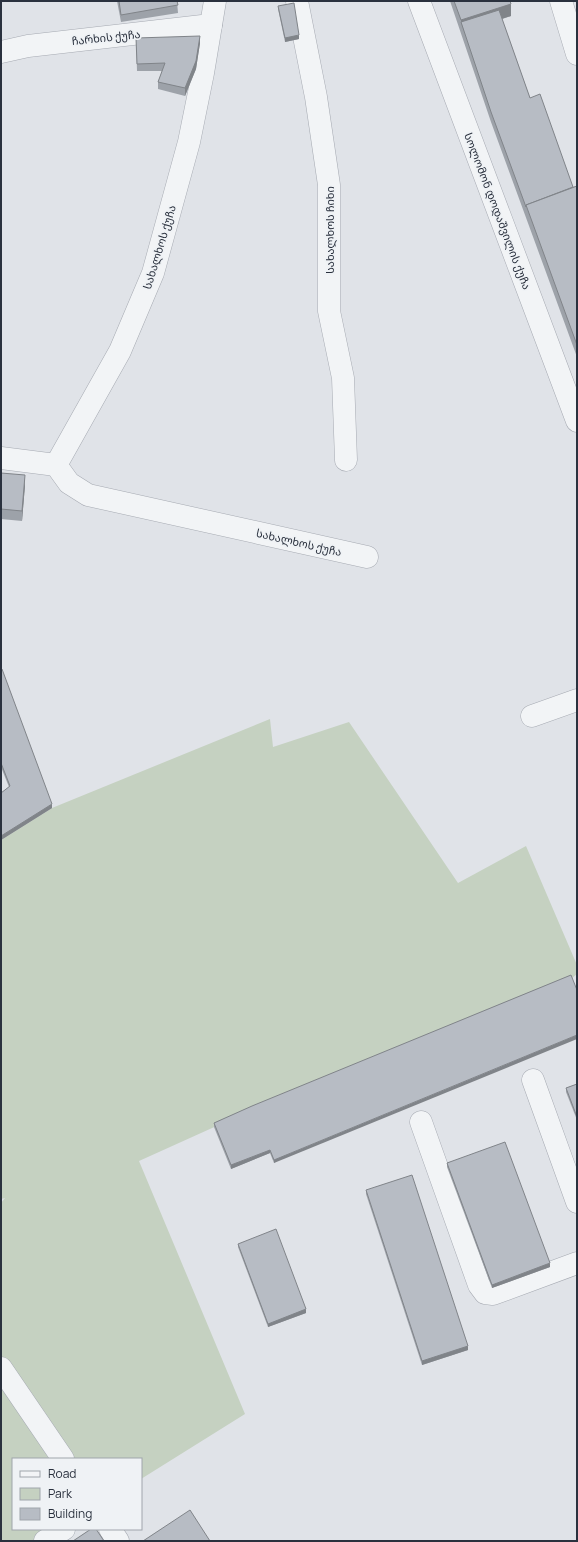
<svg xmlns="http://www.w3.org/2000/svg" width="578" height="1542" font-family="Manrope,'Noto Sans Georgian',sans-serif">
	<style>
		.green { fill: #c5d1c1 }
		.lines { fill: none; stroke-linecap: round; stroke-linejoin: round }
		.minor-casing { stroke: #a6aab2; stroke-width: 23 }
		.minor { stroke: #f2f4f6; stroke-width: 22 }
		.wall { fill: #9da2a9 }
		.shaded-wall { fill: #808489 }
		.building { fill: #b7bcc4; stroke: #808489 }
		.labels { text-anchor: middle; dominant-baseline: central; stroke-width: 3.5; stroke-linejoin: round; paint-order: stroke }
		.street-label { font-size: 11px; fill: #2a313e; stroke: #eff2f5 }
	</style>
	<rect width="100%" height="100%" fill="#e0e3e8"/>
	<polygon class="green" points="270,719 273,747 349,722 458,883 526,846 577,965 577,974 571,979 252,1110 139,1161 245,1414 141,1479 141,1459 13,1459 13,1529 61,1529 42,1541 1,1541 1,1203 5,1198 1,1199 1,840 52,808"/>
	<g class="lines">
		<defs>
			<g id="minor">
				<polyline points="297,1 316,97 329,185 329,311 343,378 346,460"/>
				<polyline points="419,1 577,421"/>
				<polyline points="561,1 577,54"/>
				<polyline points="1,52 28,46 211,25"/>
				<polyline points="1,458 56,465 69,483 88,495 367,557"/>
				<polyline points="56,465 120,351 153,273 189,142 203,73 215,1"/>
				<polyline points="532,716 577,700"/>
				<polyline points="533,1080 577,1202"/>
				<polyline points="421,1122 479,1285 485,1293 493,1294 577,1263"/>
				<polyline points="1,1368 63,1459"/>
				<polyline points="110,1529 118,1541"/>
				<polyline points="45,1541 64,1529"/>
			</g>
		</defs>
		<use href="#minor" class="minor-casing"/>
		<use href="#minor" class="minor"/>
	</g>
	<g class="wall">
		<polygon points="117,1 177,1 178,13 121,22"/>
		<polygon points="450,1 510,1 511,16 502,19 530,98 573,187 577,186 577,357 491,122"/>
		<polygon points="278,6 299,39 285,42 278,9"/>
		<polygon points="136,38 200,43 196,69 185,96 158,89 158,82 162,71 137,71"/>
		<polygon points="1,473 25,485 22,521 1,519"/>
		<polygon points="1,670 52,808 1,840 1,793 9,787 1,767"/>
		<polygon points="571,975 274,1163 270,1153 231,1169 214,1127 214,1123"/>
		<polygon points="577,1084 577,1120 566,1092 566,1088"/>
		<polygon points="447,1163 550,1267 492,1288 447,1167"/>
		<polygon points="366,1190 468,1350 422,1365 366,1194"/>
		<polygon points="238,1244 306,1313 268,1327 238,1247"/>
	</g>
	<g class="shaded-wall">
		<polygon points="511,4 511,16 464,31 461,22 461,20"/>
		<polygon points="299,35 299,39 285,42 285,38"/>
		<polygon points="200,36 200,43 196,69 185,96 185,88"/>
		<polygon points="25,475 25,485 22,521 22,511"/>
		<polygon points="52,804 52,808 1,840 1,836"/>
		<polygon points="577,1035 577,1039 274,1163 274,1160"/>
		<polygon points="270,1150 270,1153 231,1169 231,1165"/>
		<polygon points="550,1263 550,1267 492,1288 492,1285"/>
		<polygon points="306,1309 306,1313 268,1327 268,1324"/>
		<polygon points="468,1346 468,1350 422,1365 422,1361"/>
	</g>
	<g class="building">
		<polygon points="119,1 177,1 178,5 121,15"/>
		<polygon points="454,1 510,1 511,4 461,20"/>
		<polygon points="294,3 299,35 285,38 278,6"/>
		<polygon points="499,10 530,98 540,94 573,187 526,205 526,207 491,112 461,22"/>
		<polygon points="200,36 196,61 185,88 158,82 165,63 137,64 136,38"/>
		<polygon points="577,186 577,345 526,205"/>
		<polygon points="1,473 25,475 22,511 1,509"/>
		<polygon points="2,669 52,804 1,836 1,793 10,786 1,763 1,670"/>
		<polygon points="571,975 577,990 577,1035 274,1160 270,1150 231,1165 214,1123 252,1106"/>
		<polygon points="577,1084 577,1117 566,1088"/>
		<polygon points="505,1142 550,1263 492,1285 447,1163"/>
		<polygon points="412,1175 468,1346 422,1361 366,1190"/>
		<polygon points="276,1229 306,1309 268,1324 238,1244"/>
		<polygon points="190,1510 210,1541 143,1541"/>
		<polygon points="91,1529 96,1529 104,1541 73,1541"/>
	</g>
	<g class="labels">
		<g class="street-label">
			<text transform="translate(106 37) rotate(-6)">ჩარხის ქუჩა</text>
			<text transform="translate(498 211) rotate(69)">სოლომონ დოდაშვილის ქუჩა</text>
			<text transform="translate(329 230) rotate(-90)">სახალხოს ჩიხი</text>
			<text transform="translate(159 247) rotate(-73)">სახალხოს ქუჩა</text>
			<text transform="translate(299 542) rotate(13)">სახალხოს ქუჩა</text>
		</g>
	</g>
	<rect width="578" height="1542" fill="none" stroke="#2a313e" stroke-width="4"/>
	<rect x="12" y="1458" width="130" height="72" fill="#eff2f5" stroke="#a0a5ac"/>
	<rect x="20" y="1471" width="20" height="6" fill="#f2f4f6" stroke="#a0a5ac"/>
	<text x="48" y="1478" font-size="12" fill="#2a313e">Road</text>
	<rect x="20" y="1488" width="20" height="12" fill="#c5d1c1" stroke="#a0a5ac"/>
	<text x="48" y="1498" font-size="12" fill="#2a313e">Park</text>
	<rect x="20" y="1508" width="20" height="12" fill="#b7bcc4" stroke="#a0a5ac"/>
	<text x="48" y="1518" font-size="12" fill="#2a313e">Building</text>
</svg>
